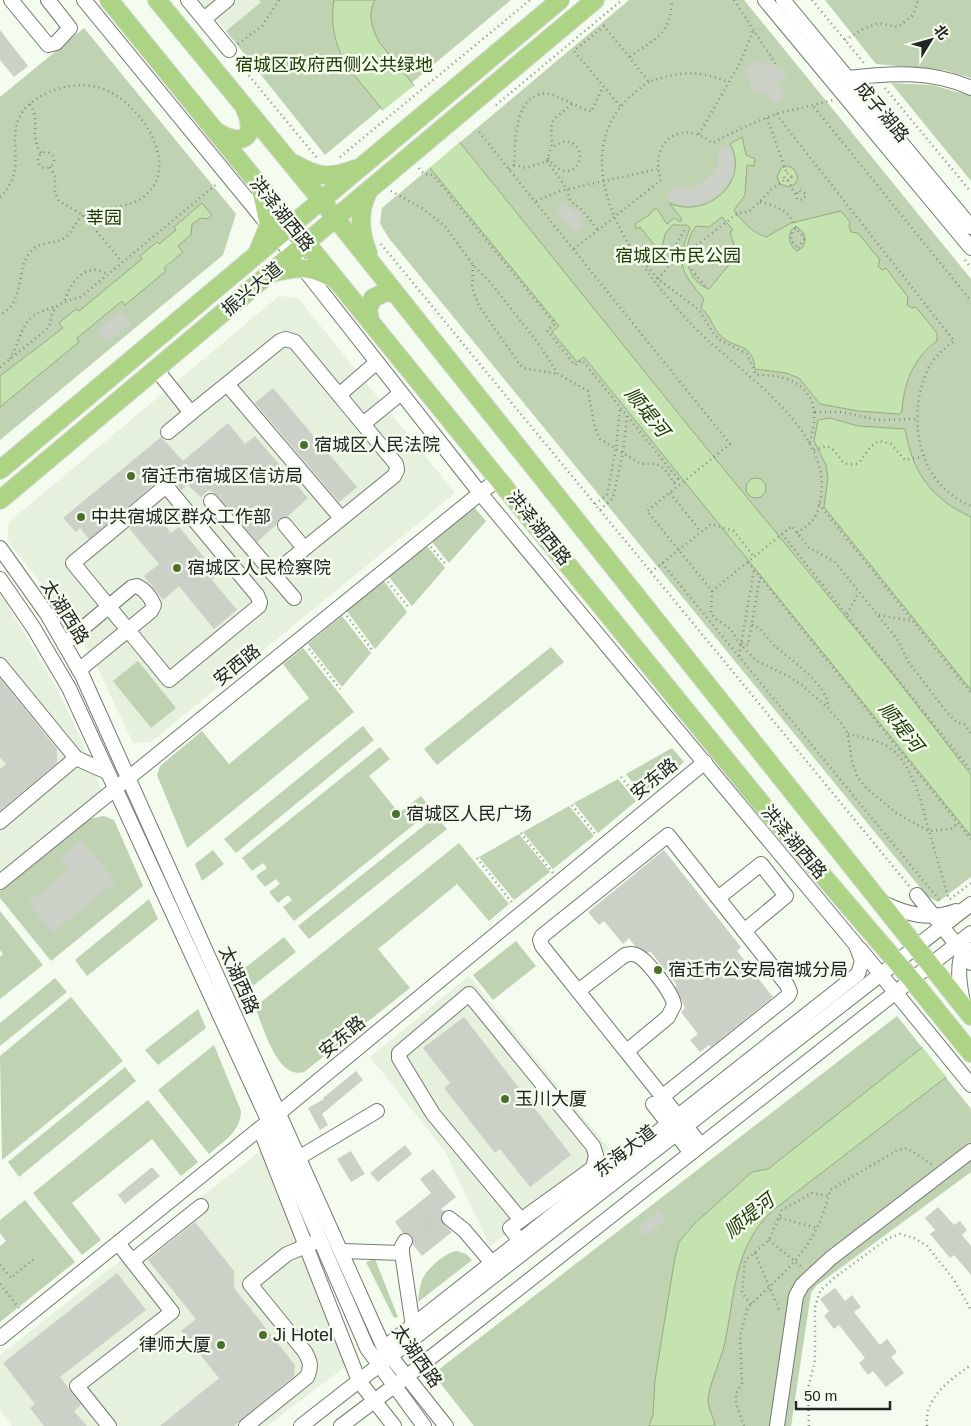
<svg xmlns="http://www.w3.org/2000/svg" width="971" height="1426" font-family="Helvetica,'Noto Sans SC',sans-serif">
	<style>
		.built { fill: #e5f0dd }
		.green { fill: #bfd2b1 }
		.water { fill: #c5e3ae; stroke: #94aa84; fill-rule: evenodd }
		.pier { fill: #f4fbef }
		.building { fill: #cbd1c6 }
		.lines { fill: none; stroke-linecap: round; stroke-linejoin: round }
		.minor-tunnel { stroke: #cad0c6; stroke-width: 14; stroke-dasharray: 14 7; stroke-linecap: butt }
		.minor-casing { stroke: #757a71; stroke-width: 16 }
		.major-casing { stroke: #d7d8d7; stroke-width: 20 }
		.path { stroke: #868b83; stroke-width: 2.5; stroke-dasharray: 1 4; stroke-linecap: butt }
		.minor { stroke: #fff; stroke-width: 14 }
		.major { stroke: #add485; stroke-width: 18 }
		.poi-dot { fill: #4c702a; stroke: #f4fbef; stroke-width: 2 }
		.labels { text-anchor: middle; dominant-baseline: central; stroke-width: 5; stroke-linejoin: round; paint-order: stroke }
		.park-label { font-size: 18px; fill: #223c04; stroke: #f4fbef }
		.street-label { font-size: 18px; fill: #222521; stroke: #f4fbef }
		.poi-label { font-size: 18px; fill: #222521; stroke: #f4fbef; text-anchor: start }
		.water-label { font-size: 19px; font-style: italic; fill: #1d3600; stroke: #f4fbef }
	</style>
	<rect width="100%" height="100%" fill="#f4fbef"/>
	<g class="built">
		<polygon points="200,0 259,0 261,2 226,31"/>
		<polygon points="279,296 298,298 455,493 151,742 133,743 98,669 68,618 7,540 9,522"/>
		<polygon points="0,593 54,683 74,723 102,791 0,874"/>
		<polygon points="469,976 612,1152 490,1246 445,1151 370,1057"/>
		<polygon points="264,1148 350,1363 267,1426 12,1426 0,1410 0,1355"/>
	</g>
	<g class="green">
		<polygon points="259,0 511,0 325,155 226,31 261,2"/>
		<polygon points="629,0 744,0 971,279 971,877 938,902 927,896 388,237 380,223 382,208"/>
		<polygon points="825,0 971,0 971,78 944,70 876,64"/>
		<polygon points="84,28 236,214 223,255 0,440 0,97"/>
		<polygon points="891,83 932,85 971,96 971,181"/>
		<polygon points="474,507 486,521 449,563 432,542"/>
		<polygon points="427,546 445,568 412,606 389,577"/>
		<polygon points="384,581 407,612 375,649 347,611"/>
		<polygon points="342,616 371,653 342,687 308,644"/>
		<polygon points="551,647 564,662 437,765 424,749"/>
		<polygon points="303,648 354,712 187,848 157,775 160,766 202,731 229,764 309,698 283,664"/>
		<polygon points="138,661 176,708 151,728 113,681"/>
		<polygon points="363,726 374,740 236,853 224,839"/>
		<polygon points="380,747 390,759 369,776 399,813 421,796 432,810 294,921 283,907 292,900 288,895 278,903 269,892 280,884 276,879 265,887 256,876 267,868 263,863 252,871 242,858"/>
		<polygon points="672,748 684,762 643,796 626,774"/>
		<polygon points="618,779 636,801 598,833 574,803"/>
		<polygon points="569,806 594,836 553,869 523,832"/>
		<polygon points="104,816 114,820 143,886 51,961 0,898 0,891 88,819"/>
		<polygon points="436,816 447,829 309,939 298,926"/>
		<polygon points="519,834 550,872 514,900 479,857"/>
		<path d="M 459,843 L 509,904 L 489,921 L 457,884 L 378,949 L 410,988 L 304,1072 C 277,1080 263,1026 255,1007 Z"/>
		<polygon points="213,850 224,864 202,881 195,864"/>
		<polygon points="149,899 158,919 87,976 75,960"/>
		<polygon points="0,911 43,965 0,999 0,957 3,954 0,950"/>
		<polygon points="284,937 296,952 249,989 241,971"/>
		<polygon points="516,941 536,966 493,1000 473,975"/>
		<polygon points="55,978 67,992 0,1046 0,1023"/>
		<polygon points="71,997 123,1061 2,1160 0,1056"/>
		<polygon points="198,1009 206,1028 158,1065 145,1050"/>
		<polygon points="897,1016 971,1109 971,1172 816,1286 811,1293 791,1426 474,1426 433,1374"/>
		<path d="M 214,1045 L 241,1111 C 241,1131 223,1142 209,1154 L 158,1090 Z"/>
		<polygon points="125,1067 136,1081 19,1177 8,1162"/>
		<polygon points="148,1100 198,1162 181,1176 152,1139 72,1203 101,1240 82,1255 33,1193"/>
		<polygon points="25,1200 75,1262 0,1322 0,1246 6,1241 0,1233 0,1220"/>
		<path d="M 457,1251 L 466,1254 L 472,1260 L 418,1302 C 420,1281 422,1274 439,1260 C 445,1256 449,1252 457,1251 Z"/>
		<polygon points="375,1259 398,1317 394,1318 366,1262"/>
	</g>
	<g class="water">
		<path d="M 334,0 L 375,0 C 367,15 372,28 379,42 L 699,439 L 895,677 L 971,775 L 971,836 L 584,357 L 577,362 L 552,332 L 559,326 L 346,65 C 335,44 330,24 334,0 Z"/>
		<path d="M 742,137 L 746,155 L 755,159 L 754,166 L 747,165 L 745,195 L 734,210 C 743,222 751,232 766,237 L 791,223 L 841,211 L 850,222 L 849,226 L 851,232 L 858,233 L 880,260 L 878,266 L 882,270 L 886,268 L 908,297 L 907,305 L 912,308 L 916,307 L 937,333 L 937,341 C 914,357 903,384 902,412 L 899,414 L 858,411 L 820,404 L 799,378 L 786,373 L 755,369 C 752,340 734,351 719,334 C 712,326 710,315 701,308 L 704,299 C 680,271 676,263 690,228 L 687,225 L 672,225 L 665,234 L 663,244 L 657,248 L 640,227 L 636,229 L 635,224 L 649,215 L 654,209 L 657,209 L 667,224 L 674,218 L 680,222 L 682,219 L 669,203 C 706,220 751,182 730,144 ZM 722,217 L 733,230 L 730,232 L 737,255 L 709,289 C 684,281 681,245 696,226 L 709,227 ZM 796,227 C 805,231 807,239 803,247 L 797,251 C 790,246 788,239 791,230 Z"/>
		<polygon points="788,166 794,169 798,178 795,184 789,187 780,184 777,177 781,168"/>
		<polygon points="202,203 212,215 207,219 201,218 192,224 191,235 178,246 183,252 164,268 166,271 125,305 122,301 77,338 79,342 0,407 0,376 63,328 59,323 76,309 79,311 142,259 140,256 157,242 159,244 176,230 174,227"/>
		<path d="M 830,418 L 858,426 L 905,429 C 912,471 931,499 971,517 L 971,690 L 824,507 L 828,478 L 826,465 L 814,441 L 818,420 Z"/>
		<circle cx="756" cy="488" r="10"/>
		<path d="M 971,1009 L 971,1058 L 772,1211 C 734,1247 735,1294 725,1342 C 722,1358 708,1387 708,1400 C 708,1409 714,1417 715,1426 L 649,1426 L 653,1415 L 655,1380 L 675,1257 L 679,1242 L 695,1223 L 752,1172 L 768,1169 Z"/>
	</g>
	<g class="pier">
		<polygon points="415,85 460,142 428,169 381,112"/>
		<polygon points="971,1006 971,1061 948,1079 920,1044"/>
	</g>
	<g class="building">
		<polygon points="0,30 28,66 14,77 0,60"/>
		<polygon points="770,60 777,68 780,66 787,76 777,83 786,96 774,105 765,93 756,93 751,88 749,76 743,69 753,62 759,61 762,65"/>
		<polygon points="730,145 734,159 733,175 722,192 703,204 693,206 674,203 666,199 674,185 690,189 705,180 719,164 717,151"/>
		<polygon points="566,202 573,212 577,209 583,217 579,220 584,226 574,233 556,210"/>
		<polygon points="121,310 132,324 106,343 97,330"/>
		<polygon points="273,388 357,487 339,502 255,403"/>
		<polygon points="228,423 245,444 255,436 308,498 287,517 279,519 276,525 257,542 217,495 209,490 201,497 188,485 181,490 168,473 89,539 80,528 76,532 63,518 161,437 183,461"/>
		<polygon points="152,509 171,533 179,527 218,574 212,580 237,610 214,629 179,586 163,600 144,576 159,564 129,528"/>
		<polygon points="0,679 57,749 57,763 0,811 0,769 6,764 0,757"/>
		<polygon points="81,840 116,881 53,933 28,903 69,869 59,858"/>
		<polygon points="664,850 741,947 737,951 773,997 711,1047 709,1045 700,1052 690,1040 698,1034 681,1012 685,1008 675,986 677,985 650,951 648,953 635,946 629,938 623,944 604,921 599,925 588,912"/>
		<polygon points="464,1017 571,1155 530,1187 500,1149 495,1153 444,1088 450,1083 423,1048"/>
		<polygon points="356,1071 363,1080 322,1114 328,1125 320,1130 308,1108 324,1099 323,1098"/>
		<polygon points="405,1145 412,1154 378,1182 370,1173"/>
		<polygon points="351,1151 365,1174 351,1182 337,1159"/>
		<polygon points="152,1167 160,1176 125,1204 118,1195"/>
		<polygon points="433,1169 456,1197 441,1209 443,1212 441,1222 452,1232 422,1256 413,1245 412,1236 403,1233 395,1222 431,1193 420,1179"/>
		<polygon points="938,1207 954,1225 960,1221 967,1230 962,1235 971,1246 971,1275 954,1255 950,1258 930,1234 935,1230 925,1218"/>
		<polygon points="659,1211 667,1220 645,1236 638,1227"/>
		<polygon points="195,1222 234,1271 234,1288 295,1365 294,1376 234,1426 160,1426 219,1378 181,1331 196,1319 148,1260"/>
		<polygon points="117,1273 146,1310 60,1377 81,1405 74,1411 87,1426 44,1426 30,1408 35,1404 3,1363"/>
		<polygon points="835,1288 845,1301 852,1295 861,1307 854,1312 880,1345 887,1339 897,1352 891,1357 904,1373 886,1387 873,1371 868,1375 859,1363 865,1358 839,1325 834,1329 824,1316 829,1311 820,1299"/>
	</g>
	<g class="lines">
		<polyline class="minor-tunnel" points="405,1241 437,1217 449,1218"/>
		<defs>
			<g id="minor">
				<polyline points="11,0 48,45 56,43 70,28 48,0"/>
				<polyline points="84,0 292,254 480,493 856,945 862,961 858,974 384,1348"/>
				<polyline points="188,0 229,50"/>
				<polyline points="765,0 971,248"/>
				<polyline points="783,0 971,227"/>
				<polyline points="204,19 227,0"/>
				<path d="M 848,78 C 888,73 933,70 971,88"/>
				<polyline points="156,369 191,413 280,341 286,339 295,342 300,348 396,464 397,470 394,476 273,574"/>
				<polyline points="227,384 341,518"/>
				<polyline points="339,395 377,362"/>
				<polyline points="363,424 401,393"/>
				<polyline points="168,432 191,413"/>
				<polygon points="166,486 257,595 260,602 259,606 169,680 73,563"/>
				<polyline points="211,501 294,598"/>
				<polyline points="285,525 304,548"/>
				<polyline points="0,548 47,614 82,675 384,1348 446,1426"/>
				<polyline points="0,579 33,627 69,688 269,1122 367,1348 424,1426"/>
				<path d="M 64,644 L 132,587 L 137,586 C 145,590 151,598 154,605 L 151,611 L 79,670"/>
				<polyline points="0,665 76,758 107,772"/>
				<polyline points="0,822 76,758"/>
				<polyline points="0,882 499,478"/>
				<polyline points="917,895 971,963"/>
				<polyline points="718,898 761,864 786,896 744,931"/>
				<path d="M 881,902 C 906,914 930,921 956,911"/>
				<polyline points="860,949 971,1085"/>
				<path d="M 578,991 L 625,955 C 629,954 632,953 636,955 C 647,959 673,994 674,1005 L 668,1017 L 627,1051"/>
				<path d="M 964,1007 C 960,988 955,965 965,947"/>
				<polyline points="663,1096 788,996 790,992 787,985 668,835 542,936 540,940 542,946 701,1145"/>
				<polyline points="653,1104 691,1153"/>
				<polyline points="260,1129 359,1381 394,1426"/>
				<polyline points="300,1157 377,1111"/>
				<polyline points="449,1218 464,1230 498,1270"/>
				<polyline points="405,1241 402,1246 402,1253 414,1333"/>
				<polyline points="520,1241 510,1228 521,1220 593,1168 596,1155 593,1146 469,994 399,1053 399,1058 433,1114 521,1220"/>
				<polyline points="342,1251 402,1253"/>
				<polyline points="132,1261 201,1206"/>
				<polyline points="0,1338 279,1113 705,762"/>
				<polyline points="109,1426 77,1386 172,1312 118,1243"/>
				<path d="M 246,1426 L 307,1377 C 312,1366 310,1361 305,1352 L 250,1284 L 287,1254 L 313,1243"/>
				<polyline points="301,1426 971,904"/>
				<polyline points="341,1426 406,1377 971,933"/>
				<polyline points="777,1426 796,1296 802,1285 831,1258 971,1151"/>
			</g>
			<g id="major">
				<polyline points="109,0 770,814 912,980 971,1053"/>
				<polyline points="157,0 322,201 971,1016"/>
				<path d="M 217,132 C 242,147 258,138 245,109"/>
				<path d="M 295,164 C 318,178 331,178 355,169"/>
				<path d="M 368,253 C 360,233 358,211 368,192"/>
				<polyline points="257,254 269,225 262,193"/>
				<path d="M 272,273 C 297,267 307,265 331,277"/>
				<polyline points="370,321 368,309 373,298 386,292 395,293"/>
				<polyline points="0,470 560,0"/>
				<polyline points="0,500 595,0"/>
			</g>
		</defs>
		<use href="#minor" class="minor-casing"/>
		<use href="#major" class="major-casing"/>
		<g class="path">
			<polyline points="734,0 777,66"/>
			<polyline points="812,0 864,63"/>
			<polyline points="845,40 863,29 878,23 898,27 913,15 918,0"/>
			<polyline points="238,44 262,26 279,0"/>
			<path d="M 630,57 C 656,37 670,36 672,0"/>
			<polyline points="236,60 317,158"/>
			<path d="M 649,82 C 620,101 603,125 602,159 C 600,220 653,282 692,325 C 734,369 832,427 821,497 C 819,505 818,514 812,521 C 808,526 802,529 797,533"/>
			<polyline points="885,88 971,192"/>
			<path d="M 30,104 C 42,125 28,133 41,153"/>
			<polyline points="496,105 622,0"/>
			<path d="M 620,106 L 574,51 L 604,26 L 649,82 C 680,71 697,70 729,82"/>
			<polyline points="814,107 971,301"/>
			<path d="M 776,114 L 954,341 C 944,349 934,357 928,369 C 906,417 917,484 971,506"/>
			<polyline points="767,118 787,174"/>
			<polyline points="479,132 730,444 647,511 712,591 792,526 808,547 835,562 897,639 909,663 946,711 956,722 964,724 971,733"/>
			<polyline points="699,134 740,63 754,29"/>
			<circle cx="46" cy="160" r="8"/>
			<polyline points="340,157 530,0"/>
			<path d="M 548,158 C 573,194 596,145 565,141 L 552,147"/>
			<polyline points="547,161 567,189 570,201 582,210 598,230"/>
			<polyline points="514,165 527,168 547,161 552,144 551,127 554,119 572,104"/>
			<polyline points="50,167 55,176 55,193 59,201 83,215 122,262"/>
			<polyline points="419,168 424,174 433,175 555,324 547,330 575,365 582,360 678,479 674,482"/>
			<path d="M 509,169 L 514,165 C 516,141 513,89 551,94 L 591,112 L 603,87"/>
			<circle cx="788" cy="177" r="3.5"/>
			<polyline points="788,180 798,200 804,199 806,194 799,190 795,197"/>
			<path d="M 391,191 L 422,208 L 445,226 L 473,265 L 490,282 L 538,343 L 558,374 L 588,391 L 595,428 L 600,439 L 641,464 C 663,461 665,470 677,487"/>
			<path d="M 0,197 C 32,166 0,136 27,106 C 46,90 72,81 97,87 C 134,95 180,158 149,192 C 133,210 106,205 86,214 C 76,218 74,230 67,236 C 57,245 43,240 32,250 C 14,268 27,301 0,315"/>
			<polyline points="536,201 560,191 657,169"/>
			<path d="M 760,202 C 776,206 789,210 795,226 C 797,231 802,233 804,239 L 798,249 L 791,240 L 792,232 L 796,228"/>
			<polyline points="381,244 910,887"/>
			<path d="M 574,249 L 661,180 C 648,143 681,117 712,143 L 746,126 L 776,114 L 833,100"/>
			<polyline points="965,260 971,268"/>
			<polyline points="473,265 472,288 479,306 518,362 523,368 558,374"/>
			<path d="M 647,266 L 658,279 L 699,310 L 714,334 L 720,340 L 747,354 L 756,375 C 803,374 825,398 809,444"/>
			<polyline points="658,279 669,266 676,245 685,229"/>
			<path d="M 705,286 C 698,277 685,265 688,252 L 738,213 L 749,212 L 773,188 L 786,179"/>
			<path d="M 65,300 C 68,288 79,271 93,270 C 98,269 104,273 109,274"/>
			<path d="M 10,359 C 25,331 19,316 55,307"/>
			<path d="M 0,367 L 46,330 C 51,325 50,322 52,315 C 56,301 71,301 82,296 L 218,183"/>
			<polyline points="815,412 842,412 878,420 916,419"/>
			<path d="M 814,450 L 827,446 C 842,452 837,469 859,463 L 871,446 L 879,441 L 891,444 L 905,460 L 922,457"/>
			<polyline points="670,493 701,532"/>
			<polyline points="595,504 607,495 616,448 620,408"/>
			<polyline points="819,504 971,693"/>
			<polyline points="600,510 613,498 623,452 627,416"/>
			<polyline points="782,534 971,771"/>
			<polyline points="431,547 447,566"/>
			<polyline points="748,562 971,839"/>
			<polyline points="662,563 941,902"/>
			<polyline points="651,572 711,524 734,531 754,557"/>
			<polyline points="388,582 410,609"/>
			<polyline points="712,591 711,613 717,620 731,629 739,643 757,661 790,677 803,686 828,708 841,723 848,734 852,762 857,776 866,788 898,814 929,831 949,900"/>
			<polyline points="847,614 859,592"/>
			<polyline points="879,615 912,621"/>
			<polyline points="347,616 373,651"/>
			<path d="M 752,625 C 764,629 766,638 775,646 C 790,659 829,686 828,707"/>
			<polyline points="742,643 748,645 760,577"/>
			<polyline points="309,649 340,689"/>
			<polyline points="739,656 754,570"/>
			<path d="M 848,734 C 860,737 874,739 885,745 C 913,761 921,802 929,831 L 951,829 L 958,823"/>
			<polyline points="621,777 640,801"/>
			<polyline points="572,805 597,836"/>
			<polyline points="521,833 553,873"/>
			<polyline points="477,858 513,904"/>
			<polyline points="950,899 971,883"/>
			<polyline points="780,1218 817,1228"/>
			<polyline points="769,1240 803,1268"/>
			<polyline points="755,1253 780,1312"/>
			<polyline points="0,1265 11,1278 36,1257"/>
			<polyline points="0,1284 19,1308"/>
			<polyline points="751,1304 742,1293 745,1261 769,1240 782,1210 812,1193 829,1196"/>
			<path d="M 744,1426 L 736,1403 L 736,1394 L 742,1383 L 740,1336 L 748,1307 C 789,1268 817,1247 830,1190 L 896,1151 L 907,1148 L 933,1165"/>
			<polyline points="809,1426 808,1389 815,1360 815,1307 820,1291 834,1278 887,1239 900,1234 914,1238 927,1246 954,1280 971,1310"/>
			<path d="M 927,1426 C 924,1397 950,1380 971,1365"/>
		</g>
		<use href="#minor" class="minor"/>
		<use href="#major" class="major"/>
	</g>
	<g class="poi-dot">
		<circle cx="304" cy="445" r="5"/>
		<circle cx="131" cy="476" r="5"/>
		<circle cx="81" cy="517" r="5"/>
		<circle cx="177" cy="568" r="5"/>
		<circle cx="396" cy="814" r="5"/>
		<circle cx="658" cy="970" r="5"/>
		<circle cx="505" cy="1099" r="5"/>
		<circle cx="263" cy="1335" r="5"/>
		<circle cx="221" cy="1345" r="5"/>
	</g>
	<g class="labels">
		<g class="park-label">
			<text x="334" y="65">宿城区政府西侧公共绿地</text>
			<text x="104" y="218">莘园</text>
			<text x="678" y="256">宿城区市民公园</text>
		</g>
		<g class="street-label">
			<text transform="translate(882 112) rotate(50)">成子湖路</text>
			<text transform="translate(282 214) rotate(51)">洪泽湖西路</text>
			<text transform="translate(252 289) rotate(-40)">振兴大道</text>
			<text transform="translate(539 528) rotate(51)">洪泽湖西路</text>
			<text transform="translate(65 612) rotate(58)">太湖西路</text>
			<text transform="translate(237 665) rotate(-39)">安西路</text>
			<text transform="translate(654 779) rotate(-39)">安东路</text>
			<text transform="translate(794 842) rotate(50)">洪泽湖西路</text>
			<text transform="translate(239 980) rotate(66)">太湖西路</text>
			<text transform="translate(342 1037) rotate(-40)">安东路</text>
			<text transform="translate(625 1151) rotate(-38)">东海大道</text>
			<text transform="translate(417 1356) rotate(55)">太湖西路</text>
		</g>
		<g class="poi-label">
			<text x="314" y="445">宿城区人民法院</text>
			<text x="141" y="476">宿迁市宿城区信访局</text>
			<text x="91" y="517">中共宿城区群众工作部</text>
			<text x="187" y="568">宿城区人民检察院</text>
			<text x="406" y="814">宿城区人民广场</text>
			<text x="668" y="970">宿迁市公安局宿城分局</text>
			<text x="515" y="1099">玉川大厦</text>
			<text x="273" y="1335">Ji Hotel</text>
			<text x="211" y="1345" text-anchor="end">律师大厦</text>
		</g>
		<g class="water-label">
			<text transform="translate(647 412) rotate(51)">顺堤河</text>
			<text transform="translate(901 727) rotate(51)">顺堤河</text>
			<text transform="translate(749 1216) rotate(-39)">顺堤河</text>
		</g>
	</g>
	<g transform="translate(931 40) rotate(53)" stroke="#f4fbef" stroke-width="4" paint-order="stroke">
	<path d="M0-4L9 19L0 12L-9 19Z" fill="#222521"/>
	<text y="-8" font-size="14" font-weight="bold" text-anchor="middle" fill="#222521">北</text>
	</g>
	<path d="M796 1401v8h94v-8" fill="none" stroke="#222521" stroke-width="2.5"/>
	<text x="804" y="1401" font-size="15" fill="#222521" stroke="#f4fbef" stroke-width="4" paint-order="stroke">50 m</text>
</svg>
